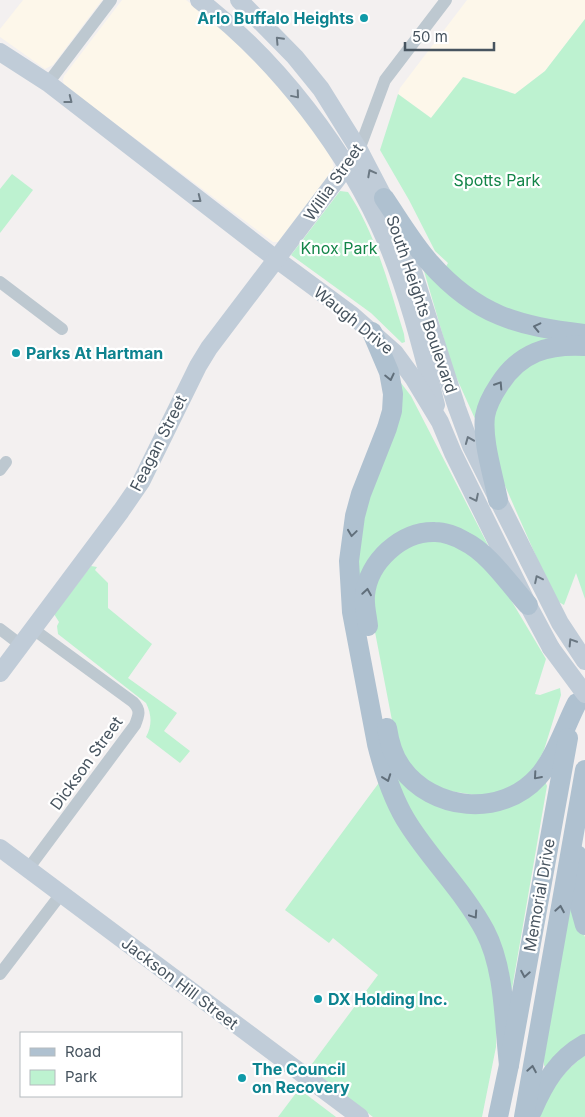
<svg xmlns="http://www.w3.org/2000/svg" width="585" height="1117" font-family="Inter,sans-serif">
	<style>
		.commercial { fill: #fdf7ea }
		.green { fill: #bdf2d0 }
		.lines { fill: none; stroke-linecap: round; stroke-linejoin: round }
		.street { stroke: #bdc8d0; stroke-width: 12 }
		.secondary { stroke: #c0ccd8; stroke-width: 18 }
		.primary { stroke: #afc1d0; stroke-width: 20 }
		.secondary-bridge { stroke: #c0ccd8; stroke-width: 18 }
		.oneway { stroke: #6b7883 }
		.oneway2 { stroke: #616f7b }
		.culture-dot { fill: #0f9aa8; stroke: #fff; stroke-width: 2 }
		.labels { text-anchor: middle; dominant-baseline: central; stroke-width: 4.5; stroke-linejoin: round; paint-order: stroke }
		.culture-label { font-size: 16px; font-weight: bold; fill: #0d838f; stroke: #fff; text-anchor: start }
		.park-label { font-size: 16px; fill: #138548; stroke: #fff }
		.street-label { font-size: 16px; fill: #47545f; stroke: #fff }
	</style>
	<rect width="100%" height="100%" fill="#f3f0f0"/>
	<g class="commercial">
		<polygon points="23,0 102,0 53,65 45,69 0,37 0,29"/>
		<polygon points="122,0 186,0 225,32 262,69 286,95 311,127 332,159 334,168 278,242 273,242 64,85 63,80 64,76"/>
		<polygon points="467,0 585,0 585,19 545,71 515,94 464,77 431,118 398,94 400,88"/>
	</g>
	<g class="green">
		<polygon points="585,19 585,328 490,306 444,270 448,263 435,251 409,200 380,150 398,94 431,118 463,77 515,94 545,71"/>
		<polygon points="12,174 33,190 0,233 0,189"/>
		<path d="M 340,191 L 348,192 C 376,234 389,286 404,334 L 405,342 L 402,343 L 371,313 L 291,255 Z"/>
		<polygon points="424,271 426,271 452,295 585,339 544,343 476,421 453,370"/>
		<polygon points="585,352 585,599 576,573 564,605 557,601 546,579 495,463 491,412 529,360"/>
		<polygon points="401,383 411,396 488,545 402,534 360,611 386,745 450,809 545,781 547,786 508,1012 506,983 418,829 392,775 358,611 355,545"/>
		<polygon points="437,539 466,548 505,590 546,659 535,694 540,695 560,688 561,695 544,750 530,777 494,798 431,788 409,769 395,736 370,606 376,575 403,547"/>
		<path d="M 91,566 L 97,567 L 95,570 L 108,583 L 108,608 L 152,644 L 128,678 L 177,713 L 164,731 L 190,751 L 180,763 L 146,737 C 152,726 152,715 146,703 L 58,634 L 57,626 L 59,622 L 54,614 Z"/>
		<polygon points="381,780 483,936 497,1015 496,1047 482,1117 373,1117 309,1068 378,975 333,938 329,943 285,910"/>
		<polygon points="570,906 585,937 585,1038 546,1069 544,1065 544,1058"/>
		<path d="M 585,1055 L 585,1117 L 539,1117 C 552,1089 560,1074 585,1055 Z"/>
		<polygon points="299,1089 336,1117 278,1117"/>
	</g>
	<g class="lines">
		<g class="street">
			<polyline points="48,83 111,0"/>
			<polyline points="359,150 385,80 446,0"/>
			<polyline points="0,282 62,329"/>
			<polyline points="0,470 6,462"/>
			<polyline points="0,629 21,645"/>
			<path d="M 28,869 L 135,725 C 139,715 141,710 133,702 L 33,629"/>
			<polyline points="0,974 61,894"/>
		</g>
		<g class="secondary">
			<path d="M 199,0 C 277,59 348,152 386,241 C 408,293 422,350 436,405"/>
			<polyline points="239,0 295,57 321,89 359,150 384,198 401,234 457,408 471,446 560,623 585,661"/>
			<polyline points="0,52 48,83 276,259 352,315 395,353 414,379 440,422 453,453 528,605 551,648"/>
			<polyline points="0,673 121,511 141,482 198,366 209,348 359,150"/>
			<polyline points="0,848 360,1117"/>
		</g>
		<g class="primary">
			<path d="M 384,198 C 399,220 413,244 430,263 C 477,316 518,326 585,334"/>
			<path d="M 372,332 L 389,372 L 393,394 L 392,411 L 387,428 L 361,494 L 355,516 L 349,561 L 352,612 L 377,744 C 384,772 393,801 409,825 C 432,861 465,893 485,931 C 505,969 504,1022 509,1065"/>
			<path d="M 498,500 C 493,474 482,441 485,416 C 487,405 493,394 499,385 C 520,352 548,344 585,346"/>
			<path d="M 368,626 C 367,616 364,606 365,595 C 368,562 401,531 435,532 C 444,532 456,536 464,541 C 489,553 509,584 528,605"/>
			<path d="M 387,728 C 389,741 393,756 401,767 C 432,811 501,818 538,777 C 554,760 566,724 577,703"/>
			<polyline points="577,855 580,907 585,925"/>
			<path d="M 532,1111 C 544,1083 558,1059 585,1044"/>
			<polyline points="498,1117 509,1065 568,738"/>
			<polyline points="524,1117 585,770"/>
		</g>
		<polyline class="secondary-bridge" points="551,648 585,694"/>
	</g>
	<defs><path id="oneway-chevron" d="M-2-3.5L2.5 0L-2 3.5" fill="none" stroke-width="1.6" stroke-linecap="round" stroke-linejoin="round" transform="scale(1.25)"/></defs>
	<g class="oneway">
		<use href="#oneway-chevron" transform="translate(279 40) rotate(-133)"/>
		<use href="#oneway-chevron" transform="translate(296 95) rotate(50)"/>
		<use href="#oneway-chevron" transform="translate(69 100) rotate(38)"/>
		<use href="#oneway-chevron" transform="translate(371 173) rotate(-118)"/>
		<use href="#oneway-chevron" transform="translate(198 199) rotate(38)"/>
		<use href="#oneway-chevron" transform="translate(469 440) rotate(-112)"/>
		<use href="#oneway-chevron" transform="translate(475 498) rotate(64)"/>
		<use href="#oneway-chevron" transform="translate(538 579) rotate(-116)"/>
		<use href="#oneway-chevron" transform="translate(572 642) rotate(-122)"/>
	</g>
	<g class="oneway2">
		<use href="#oneway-chevron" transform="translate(537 327) rotate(-167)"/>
		<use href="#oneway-chevron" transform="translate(390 377) rotate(77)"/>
		<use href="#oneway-chevron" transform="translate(499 385) rotate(-57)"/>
		<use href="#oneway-chevron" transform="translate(352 533) rotate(98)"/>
		<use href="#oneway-chevron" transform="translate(367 592) rotate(-81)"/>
		<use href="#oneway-chevron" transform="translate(537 776) rotate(131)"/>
		<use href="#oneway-chevron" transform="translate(387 778) rotate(70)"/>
		<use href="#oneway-chevron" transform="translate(560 909) rotate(-80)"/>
		<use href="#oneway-chevron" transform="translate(474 915) rotate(56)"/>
		<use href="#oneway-chevron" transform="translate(525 974) rotate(100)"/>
		<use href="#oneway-chevron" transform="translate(532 1069) rotate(-80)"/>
	</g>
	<g class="culture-dot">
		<circle cx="364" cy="18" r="5"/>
		<circle cx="16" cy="353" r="5"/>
		<circle cx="318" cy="999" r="5"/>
		<circle cx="242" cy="1078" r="5"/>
	</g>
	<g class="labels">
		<g class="culture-label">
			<text x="354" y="18" text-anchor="end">Arlo Buffalo Heights</text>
			<text x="26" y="353">Parks At Hartman</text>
			<text x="328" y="999">DX Holding Inc.</text>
			<text x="252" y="1069">The Council<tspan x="252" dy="18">on Recovery</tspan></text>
		</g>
		<g class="park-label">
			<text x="497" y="180">Spotts Park</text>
			<text x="339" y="248">Knox Park</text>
		</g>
		<g class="street-label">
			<text transform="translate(333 182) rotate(-55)">Willia Street</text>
			<text transform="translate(422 304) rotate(71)">South Heights Boulevard</text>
			<text transform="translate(354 320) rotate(39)">Waugh Drive</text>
			<text transform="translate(158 443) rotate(-63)">Feagan Street</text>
			<text transform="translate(86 763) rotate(-54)">Dickson Street</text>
			<text transform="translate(539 895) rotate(-80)">Memorial Drive</text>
			<text transform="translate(180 983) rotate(37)">Jackson Hill Street</text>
		</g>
	</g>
	<rect x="20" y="1032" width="162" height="65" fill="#ffffff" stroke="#b5bbbf"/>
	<rect x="30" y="1048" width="25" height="8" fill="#afc1d0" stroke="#b5bbbf"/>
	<text x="65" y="1057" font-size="15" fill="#47545f">Road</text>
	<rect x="30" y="1070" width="25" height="15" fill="#bdf2d0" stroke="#b5bbbf"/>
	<text x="65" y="1082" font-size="15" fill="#47545f">Park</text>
	<path d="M405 42v8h89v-8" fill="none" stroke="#47545f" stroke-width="2.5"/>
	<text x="412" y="42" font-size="15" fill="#47545f" stroke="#ffffff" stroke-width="4" paint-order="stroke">50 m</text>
</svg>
